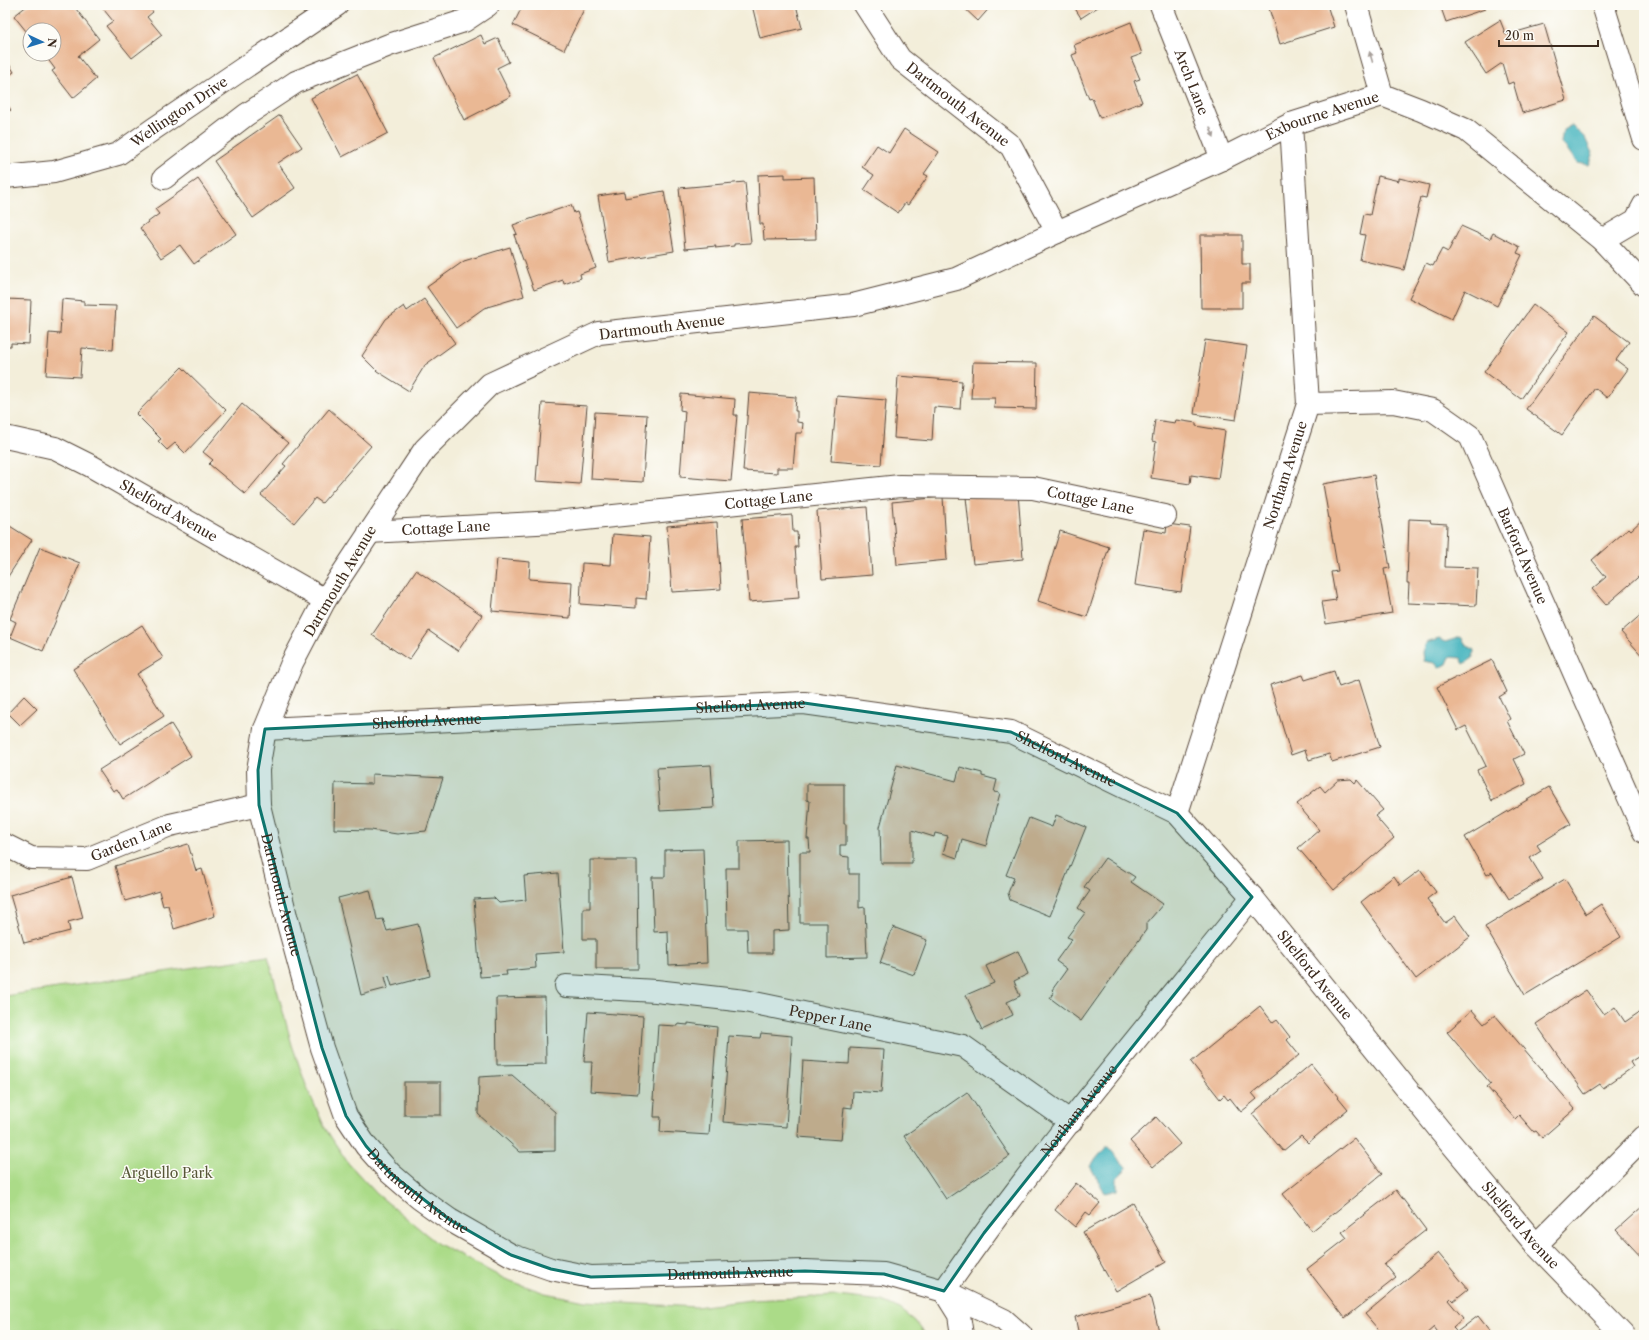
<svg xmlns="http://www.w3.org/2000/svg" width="1649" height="1340" font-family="'Libre Caslon Text',serif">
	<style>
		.green { fill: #abdb88; stroke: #738253 }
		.water { fill: #46b5bf; stroke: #40706e }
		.building { fill: #eab894 }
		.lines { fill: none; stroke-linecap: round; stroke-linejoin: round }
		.minor-casing { stroke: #57473a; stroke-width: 24 }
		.minor { stroke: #fff; stroke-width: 22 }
		.oneway { fill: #a79f9a }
		.marked { fill: #0f766e; fill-opacity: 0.2; stroke: #0f766e; stroke-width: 3; stroke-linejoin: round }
		.labels { text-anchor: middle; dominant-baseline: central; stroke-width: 3; stroke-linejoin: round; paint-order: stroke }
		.street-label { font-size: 14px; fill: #3b2a1e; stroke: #fdfcf7 }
		.park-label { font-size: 14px; fill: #575638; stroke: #fdfcf7 }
	</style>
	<rect width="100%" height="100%" fill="#fdfcf7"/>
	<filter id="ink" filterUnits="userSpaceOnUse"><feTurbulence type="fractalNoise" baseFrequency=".025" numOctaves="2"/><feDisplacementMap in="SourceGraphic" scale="8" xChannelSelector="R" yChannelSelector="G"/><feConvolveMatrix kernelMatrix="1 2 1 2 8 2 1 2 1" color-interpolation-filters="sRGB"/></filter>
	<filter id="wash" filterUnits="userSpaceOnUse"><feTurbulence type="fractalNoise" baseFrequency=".012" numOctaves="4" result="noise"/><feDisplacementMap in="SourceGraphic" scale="16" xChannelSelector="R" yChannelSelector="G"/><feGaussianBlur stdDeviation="0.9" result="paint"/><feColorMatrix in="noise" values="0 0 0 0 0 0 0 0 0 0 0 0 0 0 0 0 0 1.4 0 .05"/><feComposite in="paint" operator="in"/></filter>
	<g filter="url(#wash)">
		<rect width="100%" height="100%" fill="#f3eeda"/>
		<polygon class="green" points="268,956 292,1045 307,1088 325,1128 348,1163 377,1194 438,1244 505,1279 545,1293 585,1301 696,1307 751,1300 837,1296 882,1301 900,1309 915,1321 926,1335 5,1335 5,996"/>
		<g class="water">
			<polygon points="1572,125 1585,138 1593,155 1589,165 1577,163 1567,149 1561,143 1563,130"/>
			<polygon points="1461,637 1467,646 1474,650 1473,658 1464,664 1461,658 1450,657 1447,664 1439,668 1435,663 1424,661 1423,652 1426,643 1439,639 1445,642"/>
			<polygon points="1107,1146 1127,1168 1117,1178 1117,1190 1105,1193 1090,1166"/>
		</g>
		<g id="blocks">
			<g class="building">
				<polygon points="28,5 73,5 99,39 78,56 96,79 73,98 52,71 55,69 44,54 54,54 54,30 30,30 30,36 14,16"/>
				<polygon points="100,5 151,5 149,7 153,12 147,17 162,35 132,58 106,26 113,21"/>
				<polygon points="523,5 586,5 564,50 513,25"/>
				<polygon points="752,5 796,5 802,28 760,38"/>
				<polygon points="961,5 992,5 978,21"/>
				<polygon points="1073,5 1101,5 1081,18"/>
				<polygon points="1268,5 1327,5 1334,27 1280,44"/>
				<polygon points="1440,5 1484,5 1485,9 1446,22"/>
				<polygon points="1500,20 1506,35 1544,24 1566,100 1522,113 1513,82 1508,84 1502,63 1486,74 1465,42"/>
				<polygon points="1131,22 1142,54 1131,58 1140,79 1134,81 1142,102 1100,118 1092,98 1089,99 1072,55 1077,53 1074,45"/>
				<polygon points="481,35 485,44 498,38 509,62 497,68 511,96 464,120 434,58"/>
				<polygon points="5,58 14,72 5,78"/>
				<polygon points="357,74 388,133 342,157 311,98"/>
				<polygon points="5,102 11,110 5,114"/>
				<polygon points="280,115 302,147 278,163 295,188 253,218 214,161"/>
				<polygon points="904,129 939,152 924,174 928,176 908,205 905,203 898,213 864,190 874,175 862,167 877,145 889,153"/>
				<polygon points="785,174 785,178 814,177 816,239 764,240 763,224 760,224 758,175"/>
				<polygon points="1378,176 1399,181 1399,178 1429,185 1426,198 1421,197 1404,270 1360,260 1365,235 1360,234 1364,214 1370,215"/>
				<polygon points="198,179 236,234 194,264 180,245 161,258 140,228 159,214 155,209"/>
				<polygon points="745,182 751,243 734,244 734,246 715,248 716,246 685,249 679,188"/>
				<polygon points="664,191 674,251 609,262 598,196 624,192 625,198"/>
				<polygon points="571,205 574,213 577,212 596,268 580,274 581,278 564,284 563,280 534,290 514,235 517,234 513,225"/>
				<polygon points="1461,226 1490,239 1493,233 1520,247 1517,253 1522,255 1497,306 1465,290 1452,319 1409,298 1426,263 1433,266 1442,249 1448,252"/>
				<polygon points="1200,235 1242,235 1242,264 1250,264 1250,283 1242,283 1242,308 1201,308"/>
				<polygon points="510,247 524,296 484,308 456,328 427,287 464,261"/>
				<polygon points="5,299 31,300 29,344 11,343 11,346 5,346"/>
				<polygon points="62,299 84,301 84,305 116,306 113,350 82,348 80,377 46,375 49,333 60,334"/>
				<polygon points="424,299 455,343 425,365 409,391 377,371 362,356 386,319 404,306 407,311"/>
				<polygon points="1533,305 1569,332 1521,399 1484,372"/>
				<polygon points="1594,316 1629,342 1616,360 1628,369 1607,398 1595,388 1562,435 1526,409"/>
				<polygon points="1205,340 1247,346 1236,420 1194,414"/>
				<polygon points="973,362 1037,363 1036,409 994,408 995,398 971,398"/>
				<polygon points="182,367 226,410 185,453 175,443 167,450 158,441 161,439 136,414"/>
				<polygon points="898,376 962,381 960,409 934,407 932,441 894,438"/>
				<polygon points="749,393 796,397 795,411 797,411 797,422 803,423 802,433 796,433 793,468 777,468 777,473 743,471"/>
				<polygon points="681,394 735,399 734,415 737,415 731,481 680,477 685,411 680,410"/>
				<polygon points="837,396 886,400 881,465 831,461"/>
				<polygon points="542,403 587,406 580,484 536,481"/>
				<polygon points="242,404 288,443 245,494 209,464 213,460 203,452"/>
				<polygon points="329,409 371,446 322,503 315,498 294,523 261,495 286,466 283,464"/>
				<polygon points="595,412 647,415 643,482 591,479"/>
				<polygon points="1155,420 1175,423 1176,420 1196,423 1196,426 1225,431 1218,479 1191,475 1190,484 1151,478 1156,442 1152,441"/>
				<polygon points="1374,475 1390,568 1384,569 1392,613 1326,624 1322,602 1336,600 1331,572 1338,571 1323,484"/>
				<polygon points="1018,493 1023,559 973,564 966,497"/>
				<polygon points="943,497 947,560 897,565 892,502"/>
				<polygon points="867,507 872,575 822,579 817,511"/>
				<polygon points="792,515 793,532 797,532 798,547 795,547 799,598 749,602 742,519"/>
				<polygon points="1644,518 1644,572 1606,605 1592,589 1606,577 1592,560 1629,528 1631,530"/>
				<polygon points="1409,519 1430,520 1431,523 1447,524 1445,567 1478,568 1476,606 1408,603 1409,583 1407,583"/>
				<polygon points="717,522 721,589 672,592 667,526"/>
				<polygon points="5,523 32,540 7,578 5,577"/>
				<polygon points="1167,524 1190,527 1181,592 1135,585 1143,529 1166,533"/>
				<polygon points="1060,531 1109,547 1087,617 1038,601"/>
				<polygon points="613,534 650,537 646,599 636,598 636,608 580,604 582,563 611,565"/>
				<polygon points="40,547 80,563 43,651 10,637 16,622 10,619"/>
				<polygon points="497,559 530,562 529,579 572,582 570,618 492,611"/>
				<polygon points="416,570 482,615 458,651 429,631 409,660 372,635"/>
				<polygon points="1644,612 1644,658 1621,632"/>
				<polygon points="142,625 163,658 137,674 164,716 120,744 73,669"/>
				<polygon points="1492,660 1507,692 1499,697 1510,719 1507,721 1524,754 1514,759 1526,784 1492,801 1477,770 1486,766 1466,726 1458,730 1437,687"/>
				<polygon points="1334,671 1339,687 1359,680 1380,747 1332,762 1329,754 1309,760 1305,750 1291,755 1270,685 1303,675 1305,680"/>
				<polygon points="24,696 37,709 20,725 8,713"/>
				<polygon points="171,724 191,756 123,799 117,789 113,791 99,770"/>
				<polygon points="711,765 714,808 660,811 657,768"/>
				<polygon points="897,765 956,781 960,767 982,773 982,776 997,780 994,792 1000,793 986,846 962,839 957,858 943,853 948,836 935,833 934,837 912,830 912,863 881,863 880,827"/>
				<polygon points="372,774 443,778 426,831 397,834 371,830 334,829 335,783 372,784"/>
				<polygon points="1351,779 1355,783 1357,780 1383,810 1375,816 1394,838 1334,890 1298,848 1319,830 1297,804 1320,786 1325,792 1338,780"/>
				<polygon points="807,784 844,784 844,824 846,824 846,845 840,845 840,856 849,857 849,874 859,874 859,908 865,907 867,957 827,958 827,923 800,923 800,852 810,852 809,839 807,839 810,801 807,800"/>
				<polygon points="1549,787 1571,824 1537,845 1541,851 1530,858 1543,879 1509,899 1492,872 1487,875 1465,837"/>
				<polygon points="1056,815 1086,827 1050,916 1010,900 1008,893 1014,878 1006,875 1029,818 1052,827"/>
				<polygon points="787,840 789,930 772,931 772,953 748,953 747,929 727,929 726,868 739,868 739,841"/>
				<polygon points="188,844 196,871 202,869 215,916 174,929 168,905 163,906 159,891 125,901 115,866"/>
				<polygon points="703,849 707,963 669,965 668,931 654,932 652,877 665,877 665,850"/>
				<polygon points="1105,858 1135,877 1131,882 1163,904 1146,924 1146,930 1081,1021 1050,998 1054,992 1052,990 1067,969 1056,961 1072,939 1067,937 1085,913 1078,908 1090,891 1084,887"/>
				<polygon points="590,860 637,860 638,969 596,969 596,939 583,939 583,908 590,908"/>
				<polygon points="1420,870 1436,892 1427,899 1445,923 1455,916 1470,937 1416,979 1380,930 1381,929 1361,902 1394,876 1400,885"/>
				<polygon points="558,873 564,952 535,954 536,968 506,971 507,975 480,977 474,899 494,898 499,903 526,900 524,876"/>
				<polygon points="72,877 83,918 68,922 70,931 24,943 10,895"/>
				<polygon points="1565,879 1586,914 1601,904 1621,937 1525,995 1485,927"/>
				<polygon points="370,890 377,920 383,919 387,931 418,924 430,976 392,986 389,976 385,977 388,988 361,995 338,898"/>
				<polygon points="893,927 927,940 914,975 880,963"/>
				<polygon points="1018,951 1028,974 1014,981 1020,996 1007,1002 1013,1015 982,1030 966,995 994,983 986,966"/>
				<polygon points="1586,990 1604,1015 1615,1007 1625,1022 1644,1009 1644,1053 1630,1062 1633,1067 1603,1088 1600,1084 1585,1094 1536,1024"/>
				<polygon points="545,997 546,1064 497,1065 496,998"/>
				<polygon points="1260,1006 1273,1023 1277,1020 1290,1037 1287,1040 1299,1055 1252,1093 1257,1099 1241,1112 1230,1098 1228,1100 1224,1095 1220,1099 1191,1062"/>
				<polygon points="1472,1010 1484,1024 1495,1015 1575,1109 1542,1138 1536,1131 1534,1132 1519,1115 1515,1119 1487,1087 1491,1084 1447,1032"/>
				<polygon points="588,1012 643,1016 638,1094 590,1091 592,1062 584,1062"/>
				<polygon points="688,1023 717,1027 709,1135 660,1132 661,1117 654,1117 655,1100 653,1100 658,1025 677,1026 677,1024 688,1025"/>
				<polygon points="761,1033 792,1036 786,1127 723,1122 729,1036 760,1038"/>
				<polygon points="850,1048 884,1050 881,1093 853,1091 852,1108 844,1107 841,1140 798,1137 803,1061 849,1064"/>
				<polygon points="1311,1064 1348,1109 1308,1143 1301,1136 1283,1151 1252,1114"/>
				<polygon points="512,1075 555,1112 555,1151 520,1152 478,1114 479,1077"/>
				<rect x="404" y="1082" width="37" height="33"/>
				<polygon points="967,1092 1010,1156 946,1199 904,1136"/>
				<polygon points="1156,1117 1180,1144 1153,1167 1130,1141"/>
				<polygon points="1354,1138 1382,1174 1312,1231 1283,1194"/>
				<polygon points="1076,1183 1100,1203 1090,1215 1086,1212 1075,1227 1055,1210"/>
				<polygon points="1396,1190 1426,1230 1384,1263 1396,1278 1345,1318 1307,1269 1347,1238 1342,1232"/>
				<polygon points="1133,1203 1166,1262 1116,1291 1083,1232"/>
				<polygon points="1644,1205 1644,1260 1616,1230"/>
				<polygon points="1438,1253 1468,1289 1453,1301 1450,1298 1448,1300 1463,1318 1453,1327 1456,1330 1450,1335 1440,1335 1434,1327 1425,1335 1383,1335 1365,1314"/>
				<polygon points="1150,1296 1160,1335 1079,1335 1075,1317"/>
				<polygon points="1478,1316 1493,1335 1453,1335"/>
			</g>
		</g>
	</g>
	<g filter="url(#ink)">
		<use href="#blocks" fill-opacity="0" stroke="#57473a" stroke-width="1"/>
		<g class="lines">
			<defs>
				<g id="minor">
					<path id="s1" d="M 865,5 L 900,59 L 1011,146 L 1057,232 L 956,279 L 853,305 L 599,333 L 490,384 L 425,449 L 325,600 L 292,663 L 265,729 L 258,770 L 259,805 L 286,916 L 322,1048 L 346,1116 L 366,1146 L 390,1173 L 419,1198 L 450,1220 L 511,1255 L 551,1269 L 591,1277 L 805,1271 L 884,1274 L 944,1291 L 1004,1320 L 1021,1335"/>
					<path id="s2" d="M 1161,5 L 1222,159"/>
					<polyline points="1356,5 1382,95"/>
					<polyline points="1603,5 1644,139"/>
					<path id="s3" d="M 5,177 L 54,172 L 118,154 L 155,128 L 337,5"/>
					<polyline points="164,178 246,115 296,82 389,45 464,21 488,5"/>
					<path id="s4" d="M 1057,232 L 1222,159 L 1291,124 L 1382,95 L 1421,110 L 1466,130 L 1602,240 L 1644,285"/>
					<polyline points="1602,240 1636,220 1644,205"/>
					<path id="s5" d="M 1308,404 L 1393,402 L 1433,410 L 1470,436 L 1644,832"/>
					<path id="s6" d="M 5,437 L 55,448 L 91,466 L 325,600"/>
					<path id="s7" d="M 369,532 L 556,522 L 900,486 L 1033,488 L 1165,516"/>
					<path id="s8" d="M 265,729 L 804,703 L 1011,732 L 1177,813 L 1252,897 L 1439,1129 L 1536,1245 L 1623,1335"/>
					<path id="s9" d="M 1177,813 L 1308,404 L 1291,124"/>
					<path id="s10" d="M 5,845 L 31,858 L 87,859 L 170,825 L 259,805"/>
					<path id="s11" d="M 566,986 L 656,991 L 745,1001 L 963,1046 L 1071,1122"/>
					<polyline points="1536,1245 1644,1137"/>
					<path id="s12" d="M 962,1335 L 959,1315 L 944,1291 C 1038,1154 1148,1026 1252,897"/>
				</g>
			</defs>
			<use href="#minor" class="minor-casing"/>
			<use href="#minor" class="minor"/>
		</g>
		<defs><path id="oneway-solid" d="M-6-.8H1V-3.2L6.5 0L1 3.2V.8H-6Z"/></defs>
		<g class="oneway">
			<use href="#oneway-solid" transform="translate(1371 57) rotate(-106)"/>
			<use href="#oneway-solid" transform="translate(1212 132) rotate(68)"/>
		</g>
	</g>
	<path class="marked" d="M 804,703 L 1011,732 L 1177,813 L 1252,897 L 984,1233 L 944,1291 L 884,1274 L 805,1271 L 591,1277 L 551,1269 L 511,1255 L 450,1220 L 390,1173 L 366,1146 L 346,1116 L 322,1048 L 259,805 L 258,770 L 265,729 Z"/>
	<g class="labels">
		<g class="street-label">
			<text stroke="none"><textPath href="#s2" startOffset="83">Arch Lane</textPath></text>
			<text stroke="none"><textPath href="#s1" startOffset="138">Dartmouth Avenue</textPath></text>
			<text stroke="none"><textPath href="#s3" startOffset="190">Wellington Drive</textPath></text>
			<text stroke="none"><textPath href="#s4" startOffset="290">Exbourne Avenue</textPath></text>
			<text transform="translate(662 327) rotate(-7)">Dartmouth Avenue</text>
			<text stroke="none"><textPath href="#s9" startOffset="355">Northam Avenue</textPath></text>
			<text stroke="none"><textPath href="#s7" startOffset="401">Cottage Lane</textPath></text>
			<text stroke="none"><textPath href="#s7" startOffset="725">Cottage Lane</textPath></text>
			<text stroke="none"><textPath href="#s6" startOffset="181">Shelford Avenue</textPath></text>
			<text stroke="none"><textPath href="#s7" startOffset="77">Cottage Lane</textPath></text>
			<text stroke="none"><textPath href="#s5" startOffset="302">Barford Avenue</textPath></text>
			<text transform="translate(340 581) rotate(-59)">Dartmouth Avenue</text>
			<text stroke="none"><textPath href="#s8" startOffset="486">Shelford Avenue</textPath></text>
			<text stroke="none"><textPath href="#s8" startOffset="162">Shelford Avenue</textPath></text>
			<text stroke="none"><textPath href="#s8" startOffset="810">Shelford Avenue</textPath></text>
			<text stroke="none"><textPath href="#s10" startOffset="133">Garden Lane</textPath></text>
			<text stroke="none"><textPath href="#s1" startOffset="1481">Dartmouth Avenue</textPath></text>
			<text stroke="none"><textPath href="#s8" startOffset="1146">Shelford Avenue</textPath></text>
			<text stroke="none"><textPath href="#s11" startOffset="267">Pepper Lane</textPath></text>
			<text stroke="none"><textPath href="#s12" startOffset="274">Northam Avenue</textPath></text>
			<text stroke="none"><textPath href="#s1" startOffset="1817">Dartmouth Avenue</textPath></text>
			<text stroke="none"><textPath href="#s8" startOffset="1470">Shelford Avenue</textPath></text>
			<text stroke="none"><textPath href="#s1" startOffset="2153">Dartmouth Avenue</textPath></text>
		</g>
		<g class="park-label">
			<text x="167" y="1173">Arguello Park</text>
		</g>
	</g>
	<rect width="1649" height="1340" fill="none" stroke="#fdfcf7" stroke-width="20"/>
	<g transform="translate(42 42) rotate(94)"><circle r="19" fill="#fdfcf7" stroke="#afa8a0"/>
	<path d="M0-3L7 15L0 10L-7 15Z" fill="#1f6fb2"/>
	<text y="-6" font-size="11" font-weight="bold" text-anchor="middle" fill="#3b2a1e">N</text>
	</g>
	<path d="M1499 40v6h99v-6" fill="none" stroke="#3b2a1e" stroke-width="2"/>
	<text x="1505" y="40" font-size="12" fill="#3b2a1e" stroke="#fdfcf7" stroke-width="3" paint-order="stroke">20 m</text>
</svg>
